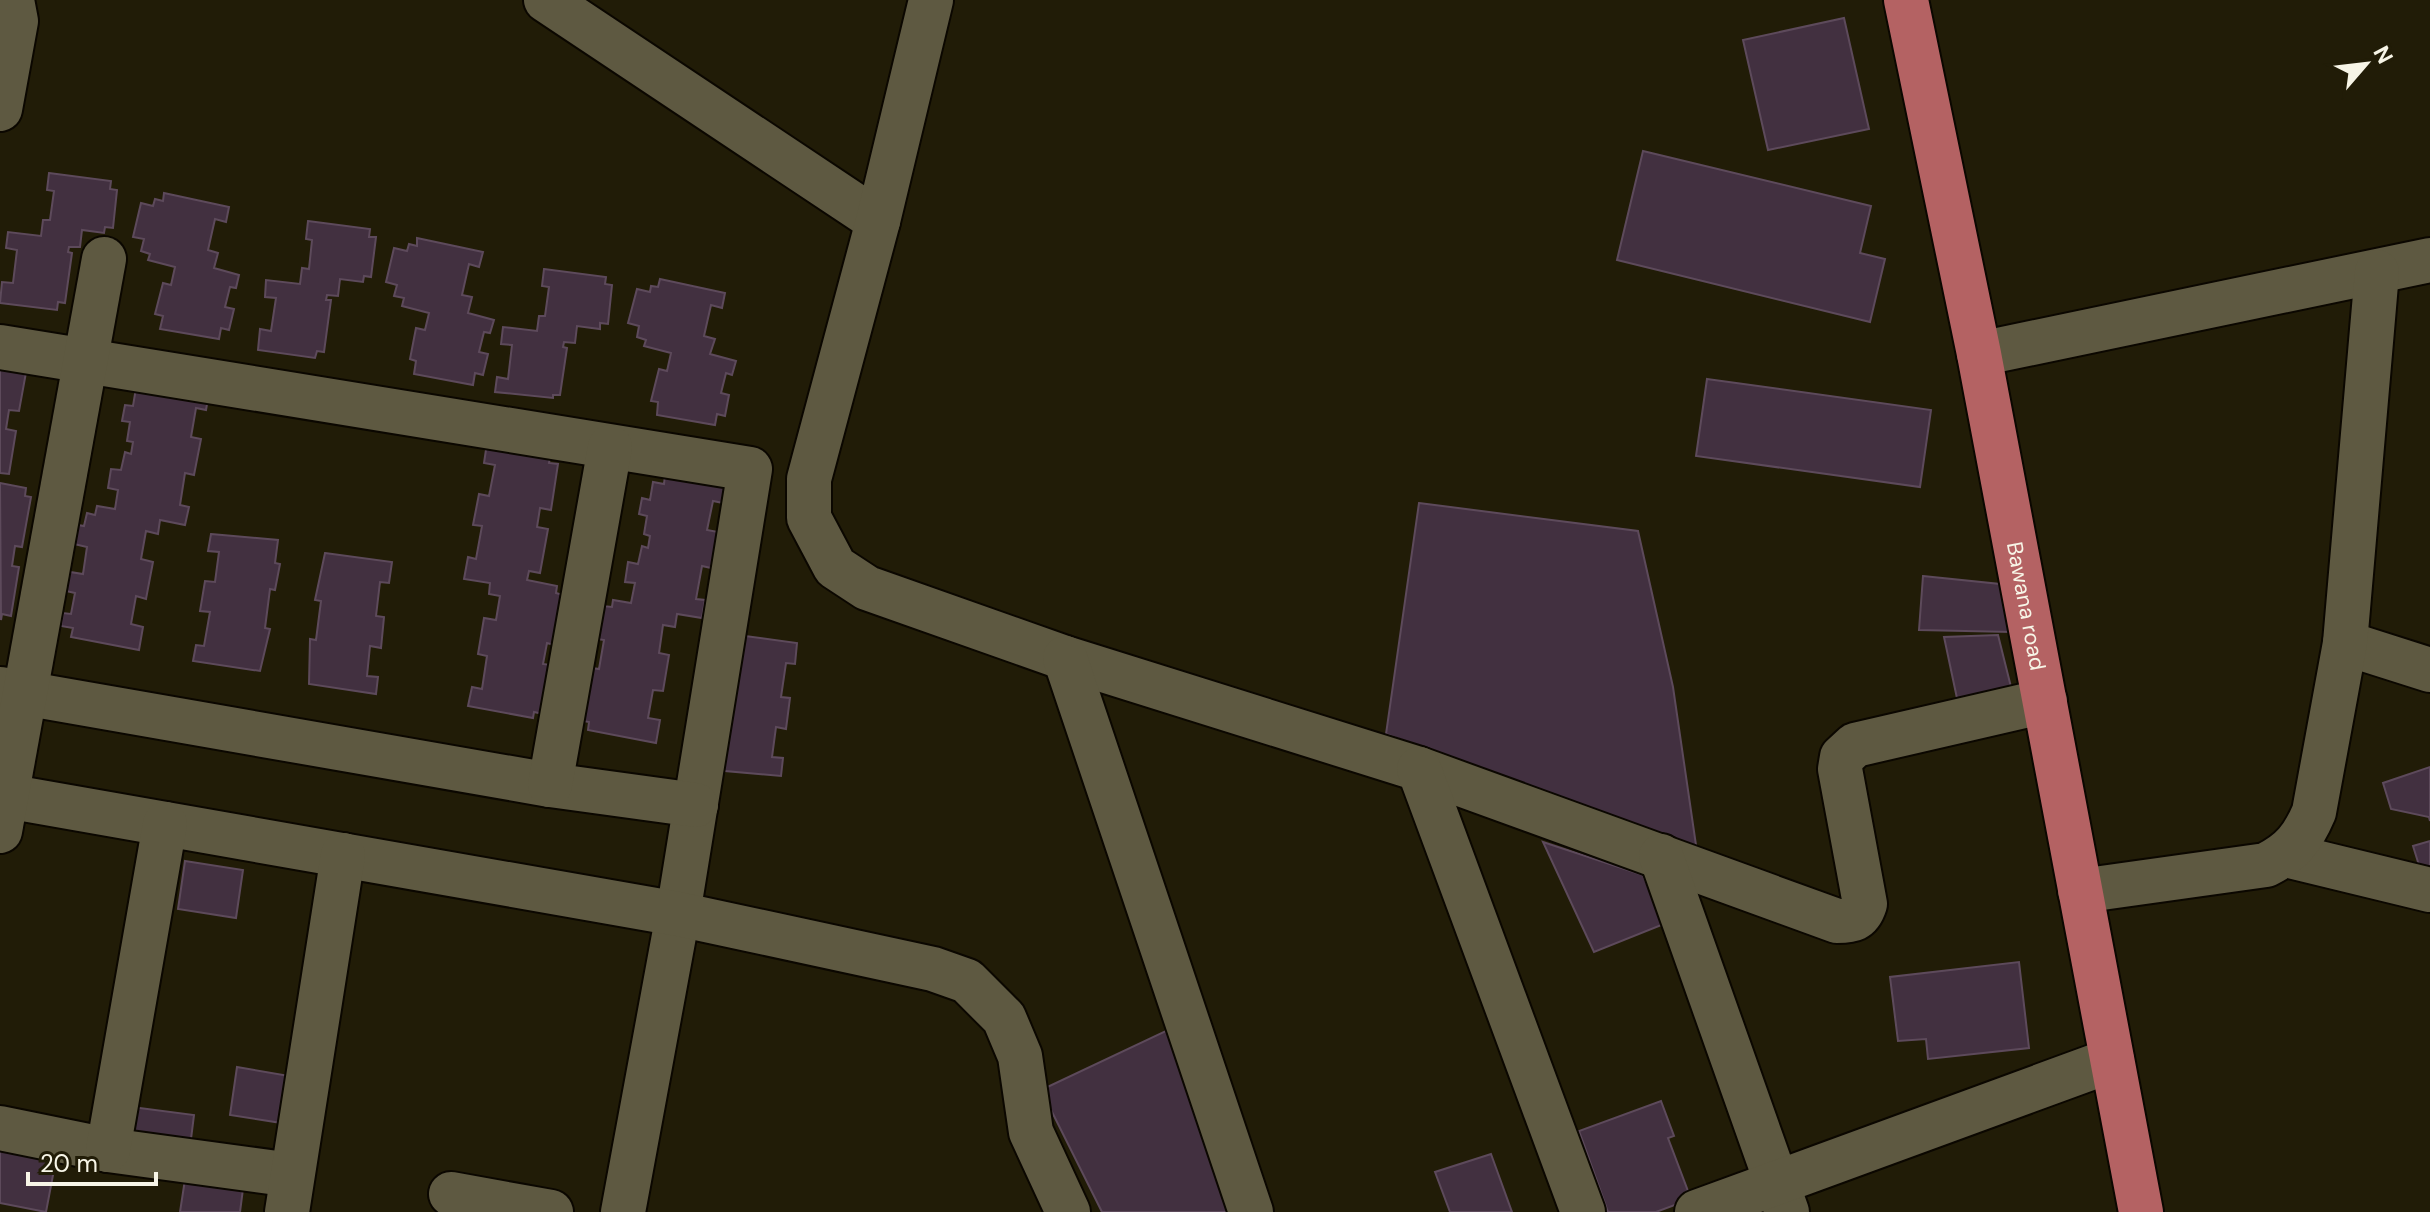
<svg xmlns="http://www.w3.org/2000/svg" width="2430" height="1212" font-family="'DM Sans',sans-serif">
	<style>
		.building { fill: #423040; stroke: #5d4a5b; stroke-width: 2 }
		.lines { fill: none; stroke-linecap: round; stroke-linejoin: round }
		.minor-casing { stroke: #0b0700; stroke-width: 48 }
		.major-casing { stroke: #0b0700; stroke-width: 48 }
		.minor { stroke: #5e5941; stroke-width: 44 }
		.major { stroke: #b46263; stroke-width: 44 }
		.labels { text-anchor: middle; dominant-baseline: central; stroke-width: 7; stroke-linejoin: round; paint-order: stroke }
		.street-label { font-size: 22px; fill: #f7f5e7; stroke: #211c07 }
	</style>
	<rect width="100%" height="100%" fill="#211c07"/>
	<g class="building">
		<polygon points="1844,18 1869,129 1768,150 1743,40"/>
		<polygon points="1643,151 1871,206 1860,253 1885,259 1870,322 1617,260"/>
		<polygon points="49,173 111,181 110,189 117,190 113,228 105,227 104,233 82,230 80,247 69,247 68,252 72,253 65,303 58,302 57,310 0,303 2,282 13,283 17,250 6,248 8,232 41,236 43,220 50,220 54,191 47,190"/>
		<polygon points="164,193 229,207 226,222 215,219 208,250 218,253 214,268 239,275 236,288 230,287 225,307 234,309 229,330 221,328 219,339 160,329 163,316 155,314 163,283 171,285 175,267 148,260 150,254 141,251 144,239 133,237 141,203 153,206 155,199 163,201"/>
		<polygon points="308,221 370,229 369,237 376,237 371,277 364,276 363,282 340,279 338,296 327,295 326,300 331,300 324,352 317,351 315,358 258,350 260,329 271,331 276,298 265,297 266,280 300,284 302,268 309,269 312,240 306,239"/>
		<polygon points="417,238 483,252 479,267 469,264 462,295 472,297 468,313 494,320 490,333 484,332 479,352 488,354 483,375 475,373 473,385 414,374 416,361 410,359 416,328 425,330 429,313 402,306 404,298 394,296 397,285 386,282 394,248 407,251 409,244 417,246"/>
		<polygon points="544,269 606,277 605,284 612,285 608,324 600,323 600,329 577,326 575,343 564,342 563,347 567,348 560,395 553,395 553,398 495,392 497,377 508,379 512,345 501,344 503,327 537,331 539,316 545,316 549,287 542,286"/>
		<polygon points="660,279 725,293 722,308 711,305 704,336 715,339 710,354 736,361 732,375 726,373 721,393 729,395 725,416 717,414 715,425 657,415 658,402 651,401 659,369 667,371 671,353 644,346 646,340 637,337 639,326 628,323 637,289 650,292 651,286 658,287"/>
		<polygon points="0,352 27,367 19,411 9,410 6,429 16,431 9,474 0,473"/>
		<polygon points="1707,379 1931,410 1920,487 1696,456"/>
		<polygon points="136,388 209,393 206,410 196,408 191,437 201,439 194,475 185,473 180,505 189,507 185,525 160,520 158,534 146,531 141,559 153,562 146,599 136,596 131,624 143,627 139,650 71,637 73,628 61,626 63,613 71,614 75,593 66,591 70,572 83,574 87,547 74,544 78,525 84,526 87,513 95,515 97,506 115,509 118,490 108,488 111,469 121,470 125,452 131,454 133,442 127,441 130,422 122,421 125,405 133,406"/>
		<polygon points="487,443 551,453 549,463 558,464 551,510 540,508 537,527 548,529 540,573 529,571 527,580 557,586 556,593 563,595 554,645 547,643 543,664 551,665 543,714 534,712 533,718 468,706 472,687 482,689 487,656 478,654 484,618 496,620 500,596 489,594 490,583 464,579 468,557 476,559 482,526 473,525 479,494 489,496 495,465 484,463"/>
		<polygon points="665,475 726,487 723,503 713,501 707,530 718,532 711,568 702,566 696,599 705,600 702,618 677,614 675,627 663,625 659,653 669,655 663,691 653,690 648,718 660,720 656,743 588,730 589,722 583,721 592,668 599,669 604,640 591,638 603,606 612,607 613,600 631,603 635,583 625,582 628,562 638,564 642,546 648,548 650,536 644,534 647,516 639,514 642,498 650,500 653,482 664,484"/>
		<polygon points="0,483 26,488 25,496 31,497 22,547 15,546 12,566 19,567 11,616 2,614 1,620"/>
		<polygon points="1419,503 1638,531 1673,687 1697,852 1386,734"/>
		<polygon points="211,534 278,540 275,563 280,564 275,590 270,589 265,628 270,629 260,671 193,661 196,645 204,646 210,612 200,611 205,581 215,582 219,552 208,551"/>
		<polygon points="325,553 392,562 389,583 380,582 376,616 384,617 381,648 370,646 367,676 378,677 376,694 309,684 310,639 316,640 321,601 315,600"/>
		<polygon points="1923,576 2000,584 2011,632 1919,630"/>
		<polygon points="730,634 797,643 795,664 786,663 781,697 790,698 786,729 776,727 772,757 783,758 781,776 714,770"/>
		<polygon points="1998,635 2012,691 1958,703 1944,637"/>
		<polygon points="2430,767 2430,821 2429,817 2391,809 2383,783"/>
		<polygon points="2430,841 2430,874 2422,875 2413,846"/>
		<polygon points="1543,842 1643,875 1664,924 1594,952"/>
		<polygon points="185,861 243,870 236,918 178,909"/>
		<polygon points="2019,962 2029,1048 1928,1059 1926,1039 1898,1041 1890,977"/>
		<polygon points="1170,1029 1239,1212 1102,1212 1041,1090"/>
		<polygon points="237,1067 295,1077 288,1124 230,1115"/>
		<polygon points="1661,1101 1674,1136 1668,1138 1691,1199 1656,1212 1608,1212 1579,1131"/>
		<polygon points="132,1107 194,1115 190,1147 128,1139"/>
		<polygon points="0,1144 57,1154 46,1212 0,1203"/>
		<polygon points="1491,1154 1512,1212 1450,1212 1435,1172"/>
		<polygon points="186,1173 244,1181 240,1212 180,1212"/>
	</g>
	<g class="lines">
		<defs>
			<g id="minor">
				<polyline points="546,0 878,221"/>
				<path d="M 931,0 L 878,221 L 809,479 L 809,518 L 835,567 L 867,588 L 1065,658 L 1419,769 L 1837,921 C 1852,921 1860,920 1865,904 L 1840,769 L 1842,757 L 1855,745 L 2045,701"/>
				<polyline points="0,109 16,21 12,0"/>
				<polyline points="0,347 750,469 678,914 623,1212"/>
				<polyline points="1979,354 2430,260"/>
				<polyline points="2345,643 2430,670"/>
				<polyline points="1065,658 1251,1212"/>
				<polyline points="0,689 550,785 696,805"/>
				<polyline points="1419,769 1583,1212"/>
				<polyline points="550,785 610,447"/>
				<polyline points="0,795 678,914 933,969 967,981 1004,1018 1020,1056 1031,1132 1068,1212"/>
				<polyline points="0,831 104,259"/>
				<polyline points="2286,855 2430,890"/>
				<polyline points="1661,856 1787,1212"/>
				<path d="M 2080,891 L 2266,865 C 2292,852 2303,838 2314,812 L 2345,643 L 2377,272"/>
				<polyline points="0,1128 108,1150 292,1175"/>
				<polyline points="108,1150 165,824"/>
				<polyline points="451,1194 551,1212"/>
				<polyline points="287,1212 343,855"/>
				<polyline points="1697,1212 2112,1060"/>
			</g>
			<g id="major">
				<path id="s1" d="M 1906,0 L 1979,354 L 2141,1212"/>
			</g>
		</defs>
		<use href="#minor" class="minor-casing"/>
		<use href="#major" class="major-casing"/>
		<use href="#minor" class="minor"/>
		<use href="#major" class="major"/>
	</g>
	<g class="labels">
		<g class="street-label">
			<text stroke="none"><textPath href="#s1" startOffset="618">Bawana road</textPath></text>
		</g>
	</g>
	<g transform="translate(2366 64) rotate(62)" stroke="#211c07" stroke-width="6" paint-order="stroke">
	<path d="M0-6L14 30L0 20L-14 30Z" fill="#f7f5e7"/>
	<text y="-12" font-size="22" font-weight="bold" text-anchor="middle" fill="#f7f5e7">N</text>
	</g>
	<path d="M28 1172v12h128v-12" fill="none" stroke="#f7f5e7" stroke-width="4"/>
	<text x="40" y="1172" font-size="24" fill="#f7f5e7" stroke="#211c07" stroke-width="6" paint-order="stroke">20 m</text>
</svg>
